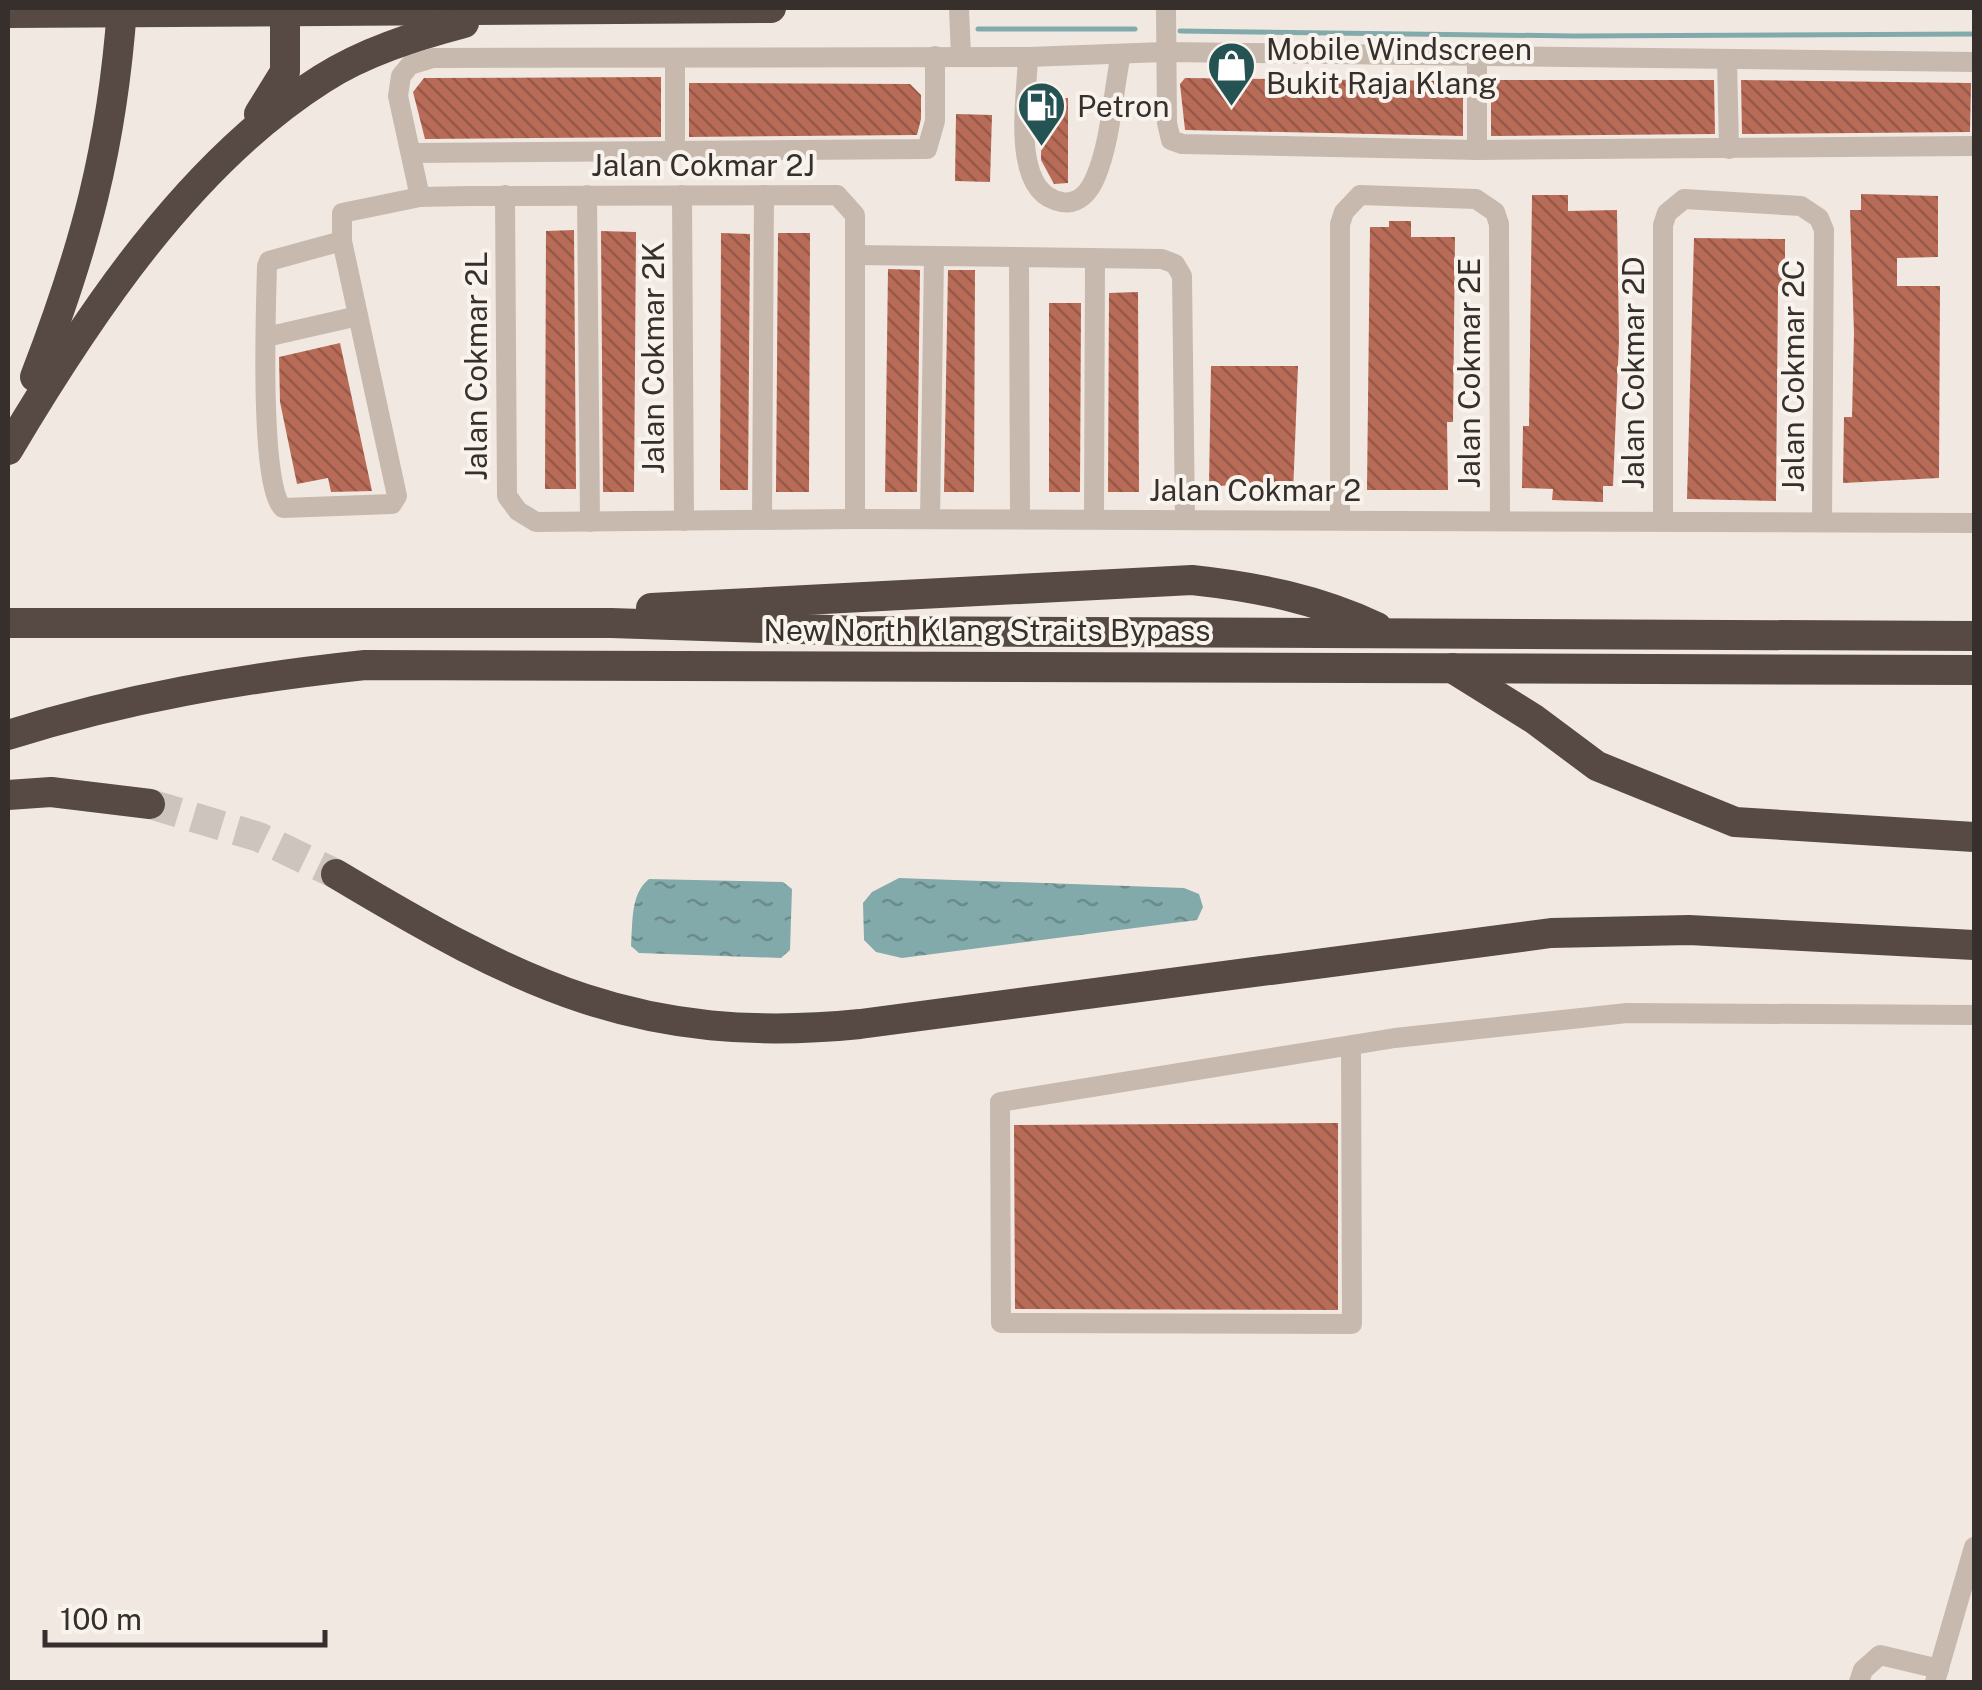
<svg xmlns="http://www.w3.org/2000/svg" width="1982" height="1690" font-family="'Public Sans',sans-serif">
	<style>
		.water { fill: url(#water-ripples) }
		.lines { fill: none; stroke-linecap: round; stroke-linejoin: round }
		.stream { stroke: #83aaab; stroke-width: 5 }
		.building { fill: url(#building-back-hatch) }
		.highway-tunnel { stroke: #ccc4bd; stroke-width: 30; stroke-dasharray: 30 15; stroke-linecap: butt }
		.minor { stroke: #c8b9ae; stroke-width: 20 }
		.highway { stroke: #574943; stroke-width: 30 }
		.labels { text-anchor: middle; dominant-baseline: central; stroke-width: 8; stroke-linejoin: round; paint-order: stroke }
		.poi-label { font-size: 30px; fill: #372f2b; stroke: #f9f3ed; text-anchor: start }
		.street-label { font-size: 30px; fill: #372f2b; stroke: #f9f3ed }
	</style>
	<defs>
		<pattern id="water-ripples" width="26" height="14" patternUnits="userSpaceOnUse" patternTransform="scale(2.5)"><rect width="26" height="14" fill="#83aaab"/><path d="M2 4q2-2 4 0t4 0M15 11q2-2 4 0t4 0" fill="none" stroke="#6c8b8b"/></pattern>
		<pattern id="building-back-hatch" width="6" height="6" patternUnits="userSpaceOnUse" patternTransform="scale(2.5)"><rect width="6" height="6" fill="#b86b57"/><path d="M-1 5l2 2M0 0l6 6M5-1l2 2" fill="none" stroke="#965848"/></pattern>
	</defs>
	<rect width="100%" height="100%" fill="#f1e9e1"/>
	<g class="water">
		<polygon points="899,878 1184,888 1199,894 1203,907 1197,920 902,958 876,952 864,940 863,903 872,892"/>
		<path d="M 649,879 L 783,882 L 792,889 L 790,950 L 781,958 L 639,953 L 631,946 C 633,923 630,894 649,879 Z"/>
	</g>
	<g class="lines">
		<g class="stream">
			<polyline points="978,29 1135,29"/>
			<polyline points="1180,31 1574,36 1974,34"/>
		</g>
	</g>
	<g class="building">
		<polygon points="661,77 661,137 425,139 413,92 424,78"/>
		<polygon points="1185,78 1463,81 1463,136 1185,130 1180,84"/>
		<polygon points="1491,80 1714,80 1715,134 1491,136"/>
		<polygon points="1741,80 1971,83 1970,132 1742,134"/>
		<polygon points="689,83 910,84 921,95 921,119 917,135 689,137"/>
		<polygon points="1042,98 1068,98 1068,183 1054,184 1041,160"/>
		<polygon points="956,114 992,115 990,182 955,181"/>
		<polygon points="1861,194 1938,196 1938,257 1897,258 1897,286 1940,286 1939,478 1843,483 1844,417 1852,417 1854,333 1850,210 1861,210"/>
		<polygon points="1532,195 1568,195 1568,211 1617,210 1619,340 1613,486 1603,486 1603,502 1552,500 1553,489 1522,488 1523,426 1529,426"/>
		<polygon points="1389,221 1411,221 1411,237 1455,237 1453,422 1447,422 1448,490 1367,490 1370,227 1389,227"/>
		<polygon points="574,230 576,489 545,489 546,231"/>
		<polygon points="601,231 636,232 634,492 603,492"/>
		<polygon points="721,233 750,234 748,490 720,490"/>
		<polygon points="778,233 810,233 809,492 776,492"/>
		<polygon points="1694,238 1785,239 1785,287 1778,287 1776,501 1687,499"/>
		<polygon points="888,269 920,270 917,492 885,492"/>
		<polygon points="948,270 975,270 974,492 944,492"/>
		<polygon points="1138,292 1139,492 1108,492 1109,293"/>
		<polygon points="1049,303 1081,303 1080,492 1049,492"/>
		<polygon points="340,343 372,491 331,492 328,478 297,484 280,402 279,357"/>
		<polygon points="1211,366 1298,366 1293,494 1260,494 1260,485 1209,486"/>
		<polygon points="1338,1123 1338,1310 1015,1309 1014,1125"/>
	</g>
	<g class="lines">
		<polyline class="highway-tunnel" points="150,804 259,837 336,874"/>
		<g class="minor">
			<polyline points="959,8 961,57"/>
			<polyline points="1166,8 1167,123 1171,140 1182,144 1477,150 1974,146"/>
			<path d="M 1028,57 C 1027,96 1009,194 1062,202 C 1079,205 1090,191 1096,176 C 1111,140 1113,92 1121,54"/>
			<polyline points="675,58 675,149"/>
			<polyline points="1477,58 1477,150"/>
			<polyline points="1727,60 1729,149"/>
			<polyline points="411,153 927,149 935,121 935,56"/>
			<polyline points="505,195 507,496 518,511 536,522 855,519 1974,523"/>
			<polyline points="587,195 590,522"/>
			<polyline points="682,195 684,521"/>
			<polyline points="420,197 398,96 401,76 410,65 433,58 1028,57 1164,52 1974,62"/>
			<path d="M 342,241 L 269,261 L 267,266 C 266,305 259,487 283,508 L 392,504 L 397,496 L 342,241 L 342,213 L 420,197 L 468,196 L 837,195 L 855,215 L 855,519"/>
			<polyline points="855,255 1162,259 1175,264 1182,276 1185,520"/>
			<polyline points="1019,260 1020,519"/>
			<polyline points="266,337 358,316"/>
			<polyline points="930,519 934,257"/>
			<polyline points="1094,519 1095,260"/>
			<polyline points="762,520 764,195"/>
			<polyline points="1340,520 1340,224 1344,212 1360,195 1476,199 1495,212 1499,224 1500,521"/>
			<polyline points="1663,522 1663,225 1667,213 1684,199 1801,206 1819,218 1824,230 1822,522"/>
			<polyline points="1351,1045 1352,1324 1001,1323 1000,1102 1395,1038 1627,1013 1974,1015"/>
			<polyline points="1859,1682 1863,1670 1880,1655 1939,1669"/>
			<polyline points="1935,1682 1974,1547"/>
		</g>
		<g class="highway">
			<polyline points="8,13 771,8"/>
			<polyline points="259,114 285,72 285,8"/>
			<path d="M 35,377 C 85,247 112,148 122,8"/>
			<path d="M 8,450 C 87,317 188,164 322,79 C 364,52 415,36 464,23"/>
			<path d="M 651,608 L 1192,580 C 1257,587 1317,599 1377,627"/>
			<polyline points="8,623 611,623 860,631 1974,636"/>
			<polyline points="1452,668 1534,719 1597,766 1735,822 1974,837"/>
			<path d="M 8,735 C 125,698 243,678 365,665 L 1974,670"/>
			<polyline points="8,795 51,792 150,804"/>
			<path d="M 336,874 C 520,984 639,1046 860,1024 L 1551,933 L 1689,930 L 1974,945"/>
		</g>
	</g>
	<defs>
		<symbol id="shop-pin" viewBox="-11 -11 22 30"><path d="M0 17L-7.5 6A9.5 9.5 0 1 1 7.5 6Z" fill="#255354" stroke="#f9f3ed"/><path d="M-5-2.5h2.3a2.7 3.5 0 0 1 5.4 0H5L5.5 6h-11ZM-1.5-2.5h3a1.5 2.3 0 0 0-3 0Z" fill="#fff"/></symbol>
		<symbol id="fuel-pin" viewBox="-11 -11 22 30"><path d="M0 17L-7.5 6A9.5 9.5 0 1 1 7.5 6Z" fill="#255354" stroke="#f9f3ed"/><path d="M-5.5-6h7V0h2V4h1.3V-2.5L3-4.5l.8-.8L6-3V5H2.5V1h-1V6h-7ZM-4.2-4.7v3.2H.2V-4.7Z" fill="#fff"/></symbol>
	</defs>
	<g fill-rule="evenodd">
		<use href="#shop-pin" x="1204" y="38" width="55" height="75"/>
		<use href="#fuel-pin" x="1014" y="78" width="55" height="75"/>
	</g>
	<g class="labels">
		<g class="poi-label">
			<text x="1266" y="49">Mobile Windscreen<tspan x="1266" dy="34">Bukit Raja Klang</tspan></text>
			<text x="1077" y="106">Petron</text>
		</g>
		<g class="street-label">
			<text x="703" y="165">Jalan Cokmar 2J</text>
			<text transform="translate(653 358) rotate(-90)">Jalan Cokmar 2K</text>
			<text transform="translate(476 366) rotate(-90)">Jalan Cokmar 2L</text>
			<text transform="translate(1469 373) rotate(-90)">Jalan Cokmar 2E</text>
			<text transform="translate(1633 373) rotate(-90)">Jalan Cokmar 2D</text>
			<text transform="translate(1793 376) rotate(-90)">Jalan Cokmar 2C</text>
			<text x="1255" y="490">Jalan Cokmar 2</text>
			<text x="987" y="630">New North Klang Straits Bypass</text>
		</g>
	</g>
	<rect width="1982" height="1690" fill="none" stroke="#372f2b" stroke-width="20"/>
	<path d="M45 1630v15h280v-15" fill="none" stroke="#372f2b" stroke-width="5"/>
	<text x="60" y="1630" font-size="30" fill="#372f2b" stroke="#f9f3ed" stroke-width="8" paint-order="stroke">100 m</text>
</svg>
